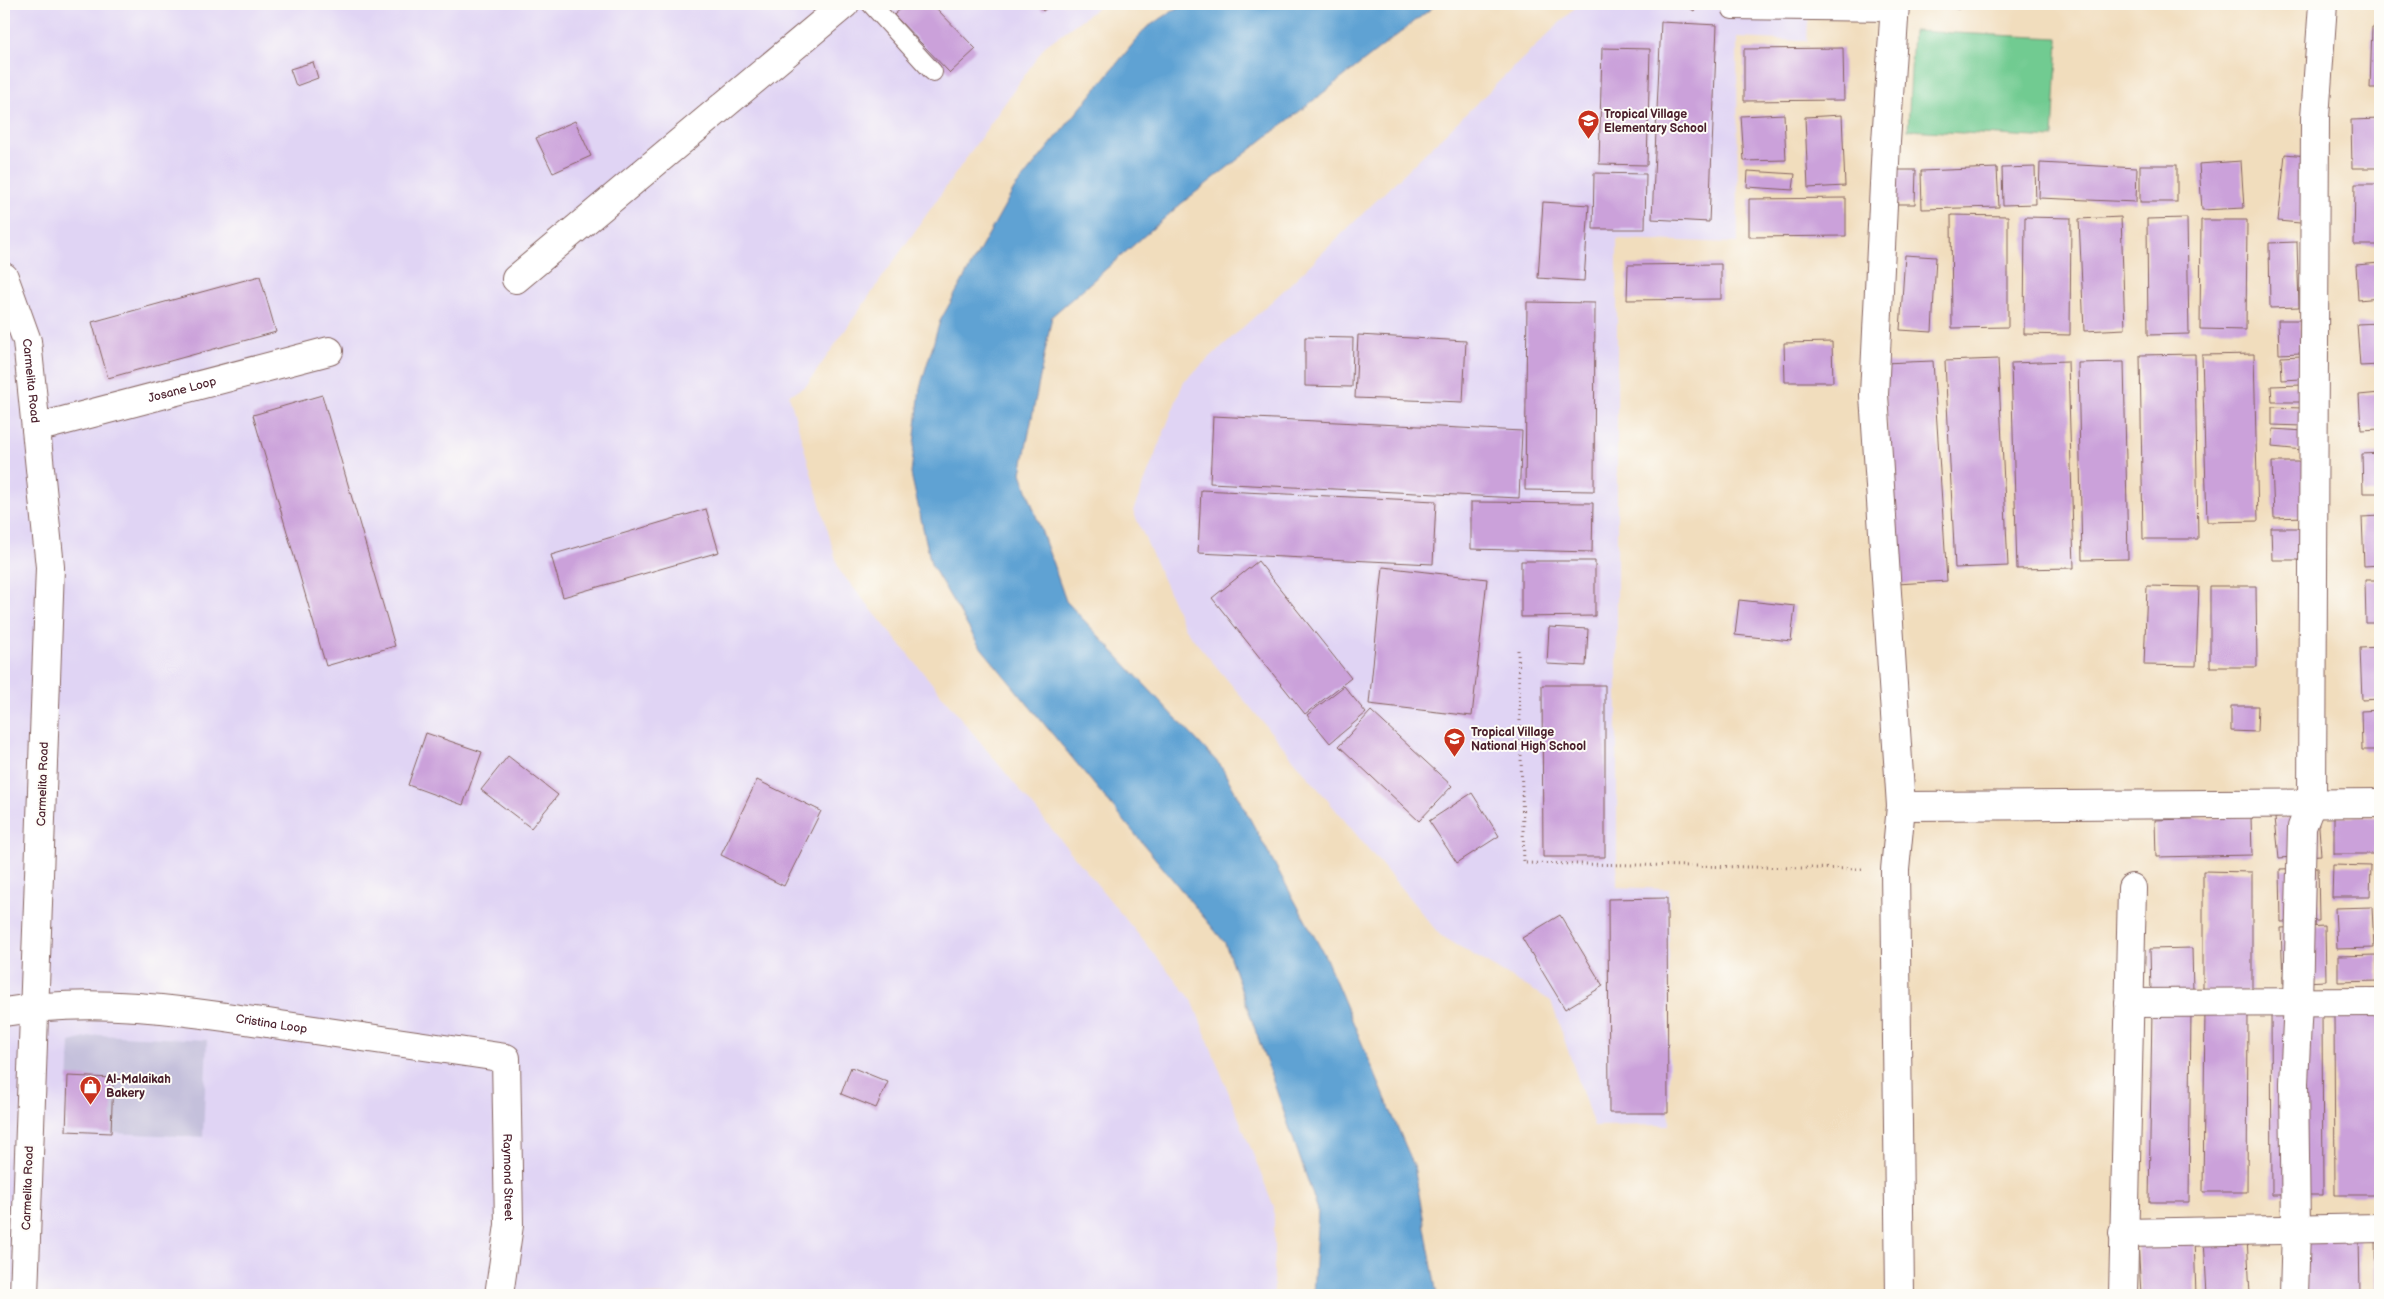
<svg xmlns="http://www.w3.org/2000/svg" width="2384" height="1299" font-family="'Balsamiq Sans',sans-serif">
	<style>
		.built { fill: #e0d4f4 }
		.industrial { fill: #c4c0db }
		.green { fill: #71cb91; stroke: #5e755e }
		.water { fill: #5fa2d3; stroke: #54607f }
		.building { fill: #cba1da }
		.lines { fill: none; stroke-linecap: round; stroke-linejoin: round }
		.service-casing { stroke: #84625e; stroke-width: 20 }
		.minor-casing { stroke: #84625e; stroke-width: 30 }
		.path { stroke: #84625e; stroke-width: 3; stroke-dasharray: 1 4; stroke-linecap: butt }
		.service { stroke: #fff; stroke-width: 18 }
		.minor { stroke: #fff; stroke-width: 28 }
		.labels { text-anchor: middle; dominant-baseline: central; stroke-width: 4; stroke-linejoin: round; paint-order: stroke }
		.poi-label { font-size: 12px; font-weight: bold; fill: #4a1f2b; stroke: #fdfcf7; text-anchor: start }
		.street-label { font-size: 12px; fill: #4a1f2b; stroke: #fdfcf7 }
	</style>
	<rect width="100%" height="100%" fill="#fdfcf7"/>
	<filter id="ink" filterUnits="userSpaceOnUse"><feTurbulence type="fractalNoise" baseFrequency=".02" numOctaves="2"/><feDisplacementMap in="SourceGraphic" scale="10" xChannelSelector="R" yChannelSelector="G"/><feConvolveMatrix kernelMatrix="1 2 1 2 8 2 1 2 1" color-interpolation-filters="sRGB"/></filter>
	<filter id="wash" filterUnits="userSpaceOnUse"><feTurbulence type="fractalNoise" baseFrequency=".0096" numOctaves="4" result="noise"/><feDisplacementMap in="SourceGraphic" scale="20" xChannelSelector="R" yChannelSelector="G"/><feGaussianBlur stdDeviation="1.12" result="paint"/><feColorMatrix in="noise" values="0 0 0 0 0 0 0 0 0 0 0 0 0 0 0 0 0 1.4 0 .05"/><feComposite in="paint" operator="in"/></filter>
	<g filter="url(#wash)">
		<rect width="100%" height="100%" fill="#f1ddbd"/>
		<g class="built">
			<polygon points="4,4 1103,4 1045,46 806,386 789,395 839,570 1192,1000 1274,1207 1274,1295 4,1295"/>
			<polygon points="1579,4 1809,4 1807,41 1737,38 1738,243 1617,239 1617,887 1669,889 1669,1125 1594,1126 1551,1001 1440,935 1185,629 1133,511 1184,381 1284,290"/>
		</g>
		<polygon class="industrial" points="98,1035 207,1040 203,1137 66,1131 70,1042"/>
		<polygon class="green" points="1913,31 2058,38 2053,138 1908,130"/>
		<polygon class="water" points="1184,4 1437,4 1182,203 1052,316 1021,473 1066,601 1221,766 1325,956 1414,1166 1437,1295 1313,1295 1318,1210 1225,943 978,644 931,564 911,474 920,388 940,321 1014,189 1146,28"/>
		<g id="blocks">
			<g class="building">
				<polygon points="906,4 932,4 976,49 950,73 894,15"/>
				<polygon points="1036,4 1052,4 1043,11"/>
				<polygon points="1683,4 1698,4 1694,11"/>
				<polygon points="1915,4 1960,4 1959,9"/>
				<polygon points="1661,22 1717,25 1709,222 1652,219"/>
				<polygon points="2372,27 2380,27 2380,88 2370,88"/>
				<polygon points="1602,48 1650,49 1647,165 1599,164"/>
				<polygon points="1843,48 1844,100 1744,101 1744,49"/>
				<polygon points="313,62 318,78 296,86 290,69"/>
				<polygon points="1784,114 1786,160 1744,161 1741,116"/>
				<polygon points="1842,115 1845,186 1808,188 1805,117"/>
				<polygon points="2380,119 2380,168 2352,168 2351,120"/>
				<polygon points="575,121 591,156 553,173 536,138"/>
				<polygon points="2285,154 2307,156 2300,223 2278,221"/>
				<polygon points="2241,161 2244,208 2202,210 2199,164"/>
				<polygon points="2040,163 2137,168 2136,202 2039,198"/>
				<rect x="2140" y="165" width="37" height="37"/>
				<polygon points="2035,167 2036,204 2003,205 2002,168"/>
				<polygon points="1997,168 1999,207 1922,209 1921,171"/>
				<polygon points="1895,170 1916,170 1915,204 1895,204"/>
				<polygon points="1748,171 1795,174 1793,190 1747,187"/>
				<polygon points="1594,173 1646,174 1645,229 1593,229"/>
				<polygon points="2355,184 2380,184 2380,245 2354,245"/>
				<polygon points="1846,198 1846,236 1749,237 1749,199"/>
				<polygon points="1543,202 1589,205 1584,281 1538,278"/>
				<polygon points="1951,215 2008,216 2008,327 1952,328"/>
				<polygon points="2025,217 2071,218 2070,335 2024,334"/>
				<polygon points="2121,217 2125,329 2084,331 2079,219"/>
				<polygon points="2187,218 2189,334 2148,335 2147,219"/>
				<polygon points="2201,220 2247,220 2246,330 2200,329"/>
				<polygon points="2297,242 2299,307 2270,308 2269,243"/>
				<polygon points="1905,255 1936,257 1932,332 1900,330"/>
				<polygon points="2380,263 2380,298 2358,300 2356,265"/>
				<polygon points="1721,264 1721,299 1627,300 1628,265"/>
				<polygon points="260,276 276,332 108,378 92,322"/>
				<polygon points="1527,302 1595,303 1594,491 1525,490"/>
				<polygon points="2278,320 2300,320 2301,353 2279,354"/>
				<polygon points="2380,323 2380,365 2360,366 2357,324"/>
				<polygon points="1358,335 1466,341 1463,402 1355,398"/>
				<polygon points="1305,337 1353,338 1352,387 1305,386"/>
				<polygon points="1832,342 1833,382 1785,382 1784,343"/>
				<polygon points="2195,354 2198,539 2143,539 2140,355"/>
				<polygon points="2254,354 2258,521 2207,522 2202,355"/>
				<polygon points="2301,356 2302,379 2282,380 2281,357"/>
				<polygon points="1998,359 2008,566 1955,568 1945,361"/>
				<polygon points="1933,361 1947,581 1897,584 1883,363"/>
				<polygon points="2068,361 2074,568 2017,569 2011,363"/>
				<polygon points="2124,362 2128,559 2082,560 2078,363"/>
				<polygon points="2302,385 2303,402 2272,402 2271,386"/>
				<polygon points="2380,393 2380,429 2361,430 2359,395"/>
				<polygon points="322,395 395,646 326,666 253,415"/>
				<polygon points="2272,407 2302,408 2302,426 2272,425"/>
				<polygon points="1213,416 1522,431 1519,498 1210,483"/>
				<polygon points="2273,429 2304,431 2303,450 2272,447"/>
				<polygon points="2380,453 2380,493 2363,493 2362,454"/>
				<polygon points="2272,462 2303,462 2305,517 2274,518"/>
				<polygon points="1201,490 1436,501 1433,564 1198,553"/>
				<polygon points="1471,502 1593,503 1592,552 1471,549"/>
				<polygon points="706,509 719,552 563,597 551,555"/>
				<polygon points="2380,516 2380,565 2364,566 2362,517"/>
				<polygon points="2271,528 2303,528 2303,560 2272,560"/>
				<polygon points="1258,561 1351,678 1305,714 1212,598"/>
				<polygon points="1521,561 1595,561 1595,616 1521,617"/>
				<polygon points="1383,567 1487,579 1472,716 1369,704"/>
				<polygon points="2365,580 2380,580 2380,623 2366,623"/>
				<polygon points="2147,586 2199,587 2196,666 2144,665"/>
				<polygon points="2210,586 2256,586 2257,667 2210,667"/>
				<polygon points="1739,600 1795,606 1791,641 1735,635"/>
				<polygon points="1549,627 1588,629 1586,666 1547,664"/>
				<polygon points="2380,647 2380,699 2362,700 2360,648"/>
				<polygon points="1542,685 1605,685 1605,857 1543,857"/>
				<polygon points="1344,686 1366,713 1330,743 1307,715"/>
				<polygon points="2231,706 2258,706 2257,732 2231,731"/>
				<polygon points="2380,710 2380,750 2362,750 2361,711"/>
				<polygon points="1371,711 1452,786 1419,821 1339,746"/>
				<polygon points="426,733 482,752 463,805 408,785"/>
				<polygon points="508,756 558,795 531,828 481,790"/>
				<polygon points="757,780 821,811 784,886 721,855"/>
				<polygon points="1472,793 1499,836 1457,863 1429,821"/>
				<polygon points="2318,814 2321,855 2279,858 2275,818"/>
				<polygon points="2251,817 2252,855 2156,857 2155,820"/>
				<polygon points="2334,817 2378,817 2377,854 2334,854"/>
				<polygon points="2333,865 2371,866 2370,897 2332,897"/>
				<polygon points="2318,868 2319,921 2281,922 2280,869"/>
				<polygon points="2203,871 2252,872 2252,992 2203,992"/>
				<polygon points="1667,898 1668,1113 1609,1113 1608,899"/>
				<polygon points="2372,907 2374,948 2337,949 2335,908"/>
				<polygon points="1560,915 1603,986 1565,1009 1522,938"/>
				<polygon points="2325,926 2326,981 2283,983 2281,928"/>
				<polygon points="2192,948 2193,992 2151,994 2150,949"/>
				<polygon points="2377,955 2378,981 2338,982 2338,956"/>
				<polygon points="2152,1009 2191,1010 2189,1202 2149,1202"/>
				<polygon points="2205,1009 2248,1010 2247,1192 2203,1192"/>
				<polygon points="2271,1011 2322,1011 2323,1195 2272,1195"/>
				<polygon points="2334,1014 2380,1014 2380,1195 2335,1195"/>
				<polygon points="851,1067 888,1082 876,1108 841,1094"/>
				<polygon points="68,1076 113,1078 111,1133 66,1131"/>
				<polygon points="2359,1234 2360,1295 2305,1295 2305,1235"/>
				<polygon points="2247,1237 2250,1295 2207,1295 2204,1239"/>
				<polygon points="2194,1238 2196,1295 2141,1295 2138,1240"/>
				<polygon points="2375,1238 2380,1238 2380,1295 2376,1295"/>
			</g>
		</g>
	</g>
	<g filter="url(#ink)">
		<use href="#blocks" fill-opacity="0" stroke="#84625e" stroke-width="1"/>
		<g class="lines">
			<defs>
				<g id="service">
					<polyline points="871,4 933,72"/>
					<polyline points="1732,10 1894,12"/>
				</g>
				<g id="minor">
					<polyline points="1895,4 1886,142 1874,395 1901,806 1895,870 1900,1295"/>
					<path id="s1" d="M 4,277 L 27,341 L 50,567 L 24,1295"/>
					<polyline points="516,279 845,4"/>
					<path id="s2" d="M 36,428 L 329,351"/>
					<polyline points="1901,806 2380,803"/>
					<polyline points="2129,1003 2380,1002"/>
					<path id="s3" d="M 4,1012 C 96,996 188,1011 280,1025 C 355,1036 431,1047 506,1058 L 509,1225 L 499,1295"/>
					<polyline points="2123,1233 2380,1228"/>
					<polyline points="2123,1295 2132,888"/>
					<polyline points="2294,1295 2296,1230 2294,1083 2298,1002 2302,827 2312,802 2315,118 2323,4"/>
				</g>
			</defs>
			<use href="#service" class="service-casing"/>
			<use href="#minor" class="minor-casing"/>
			<polyline class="path" points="1518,650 1524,863 1862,869"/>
			<use href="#service" class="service"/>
			<use href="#minor" class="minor"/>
		</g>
	</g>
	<defs>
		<symbol id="school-pin" viewBox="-11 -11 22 30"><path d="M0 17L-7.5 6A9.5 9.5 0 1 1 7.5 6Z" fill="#c8321e" stroke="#fdfcf7"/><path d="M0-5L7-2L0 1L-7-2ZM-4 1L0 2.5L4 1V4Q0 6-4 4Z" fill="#fff"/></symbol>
		<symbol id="shop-pin" viewBox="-11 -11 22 30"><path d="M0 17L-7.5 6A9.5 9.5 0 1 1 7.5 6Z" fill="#c8321e" stroke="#fdfcf7"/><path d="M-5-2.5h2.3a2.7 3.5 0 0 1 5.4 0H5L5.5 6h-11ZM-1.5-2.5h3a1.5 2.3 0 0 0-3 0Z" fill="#fff"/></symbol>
	</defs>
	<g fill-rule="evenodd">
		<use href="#school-pin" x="1576" y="108" width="25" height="34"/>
		<use href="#school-pin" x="1442" y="726" width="25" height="34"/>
		<use href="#shop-pin" x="78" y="1074" width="25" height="34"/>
	</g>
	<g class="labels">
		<g class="poi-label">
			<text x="1604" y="114">Tropical Village<tspan x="1604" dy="14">Elementary School</tspan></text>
			<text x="1471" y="732">Tropical Village<tspan x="1471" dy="14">National High School</tspan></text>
			<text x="106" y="1079">Al-Malaikah<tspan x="106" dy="14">Bakery</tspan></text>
		</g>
		<g class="street-label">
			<text stroke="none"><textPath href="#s1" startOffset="108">Carmelita Road</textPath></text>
			<text stroke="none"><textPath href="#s2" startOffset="151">Josane Loop</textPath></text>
			<text transform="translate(43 784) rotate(-88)">Carmelita Road</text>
			<text stroke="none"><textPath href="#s3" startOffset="269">Cristina Loop</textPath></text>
			<text stroke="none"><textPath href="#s3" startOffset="625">Raymond Street</textPath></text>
			<text transform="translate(28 1188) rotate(-88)">Carmelita Road</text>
		</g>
	</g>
	<rect width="2384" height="1299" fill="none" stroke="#fdfcf7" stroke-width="20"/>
</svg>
